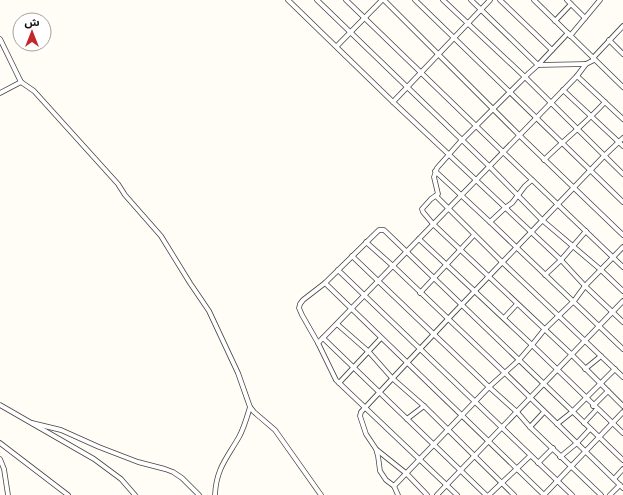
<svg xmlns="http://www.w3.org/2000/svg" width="623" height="495" font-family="Georgia,'Noto Sans Arabic',serif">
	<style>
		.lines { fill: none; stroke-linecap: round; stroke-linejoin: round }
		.minor-casing { stroke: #444; stroke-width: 5.5 }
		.minor { stroke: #fff; stroke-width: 4 }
	</style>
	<rect width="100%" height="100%" fill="#fffdf5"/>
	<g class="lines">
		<defs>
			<g id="minor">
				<polyline points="288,0 393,102 561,260 585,286 623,322"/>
				<polyline points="317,0 489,166 542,220 601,270 623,291"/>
				<polyline points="346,0 503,152 623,267"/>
				<polyline points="384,0 519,135 623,235"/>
				<polyline points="415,0 623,202"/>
				<polyline points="443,0 525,77 623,174"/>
				<polyline points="471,0 538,65 568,33"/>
				<polyline points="500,0 552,50"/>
				<polyline points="534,0 623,87"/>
				<polyline points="567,0 585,18"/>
				<polyline points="555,21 571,4"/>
				<polyline points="570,36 600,0"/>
				<polyline points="0,39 21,82 34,91 118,184 125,195 161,236 190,283 209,311 238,373 250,407 254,412 275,430 321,495"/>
				<polyline points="609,40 623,54"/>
				<polyline points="337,46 382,0"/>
				<polyline points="593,58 623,26"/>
				<polyline points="586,64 538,65 529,73 460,142 437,168 434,177 438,194 431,199 422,209 423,212 433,224 571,354 623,406"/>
				<polyline points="577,76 623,119"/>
				<polyline points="563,90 623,146"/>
				<polyline points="0,93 21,82"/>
				<polyline points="393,102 490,0"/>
				<path d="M 544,160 C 564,140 586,123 605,102"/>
				<polyline points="435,171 490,222 623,349"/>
				<polyline points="436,196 502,262 623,377"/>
				<polyline points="490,222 505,208 512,203 525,186 532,180"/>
				<polyline points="419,239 532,345 623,433"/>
				<polyline points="366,242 393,266 505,373 623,488"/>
				<polyline points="352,256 489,387 517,412 530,427 601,495"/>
				<polyline points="338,270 572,495"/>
				<polyline points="545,275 561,260 586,231"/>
				<polyline points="325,283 544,495"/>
				<polyline points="420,293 474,235"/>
				<polyline points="504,318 517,304"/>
				<polyline points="337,324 369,352 392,378 424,406 514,495"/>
				<polyline points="323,338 486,495"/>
				<polyline points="318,343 577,76 586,64 594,60"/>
				<polyline points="585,369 601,356"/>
				<polyline points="339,383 381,338"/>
				<polyline points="0,405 94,459 121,479 135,495"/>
				<polyline points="593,406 608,391"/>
				<polyline points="407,419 424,406"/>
				<polyline points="32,423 61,430 99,447 138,462 165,469 173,472 182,478 199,495"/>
				<polyline points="584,423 597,409"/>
				<polyline points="557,424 572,412 615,369"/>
				<polyline points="530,427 544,412"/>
				<polyline points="0,443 68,495"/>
				<polyline points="377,450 407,474 427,495"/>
				<polyline points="560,457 577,443 590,429"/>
				<polyline points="0,459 4,469 8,495"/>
				<polyline points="538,463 553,448"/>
				<polyline points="614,479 623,469"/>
				<polyline points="394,486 489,387 519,360 532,345 544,330 574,301 585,286 623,247"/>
				<path d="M 215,495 C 216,469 227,458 239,437 C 244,428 247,417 250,407"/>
				<polyline points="398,495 394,486 386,480 380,471 378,456 376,449 366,434 360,416 361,412 448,319 604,156 623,138"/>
				<polyline points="437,495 623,301"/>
				<polyline points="457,495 336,380 318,343 302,315 299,308 300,304 303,300 325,283 379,230 384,230 623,460"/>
				<polyline points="489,495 530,456"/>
				<polyline points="544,495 623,412"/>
				<polyline points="610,495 620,485"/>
			</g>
		</defs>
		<use href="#minor" class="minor-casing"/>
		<use href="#minor" class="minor"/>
	</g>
	<g transform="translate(32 32)"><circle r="19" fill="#ffffff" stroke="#a0a0a0"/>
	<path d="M0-3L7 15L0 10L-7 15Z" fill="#c4262e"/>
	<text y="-6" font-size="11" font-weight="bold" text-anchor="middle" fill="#111111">ش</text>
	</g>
</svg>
